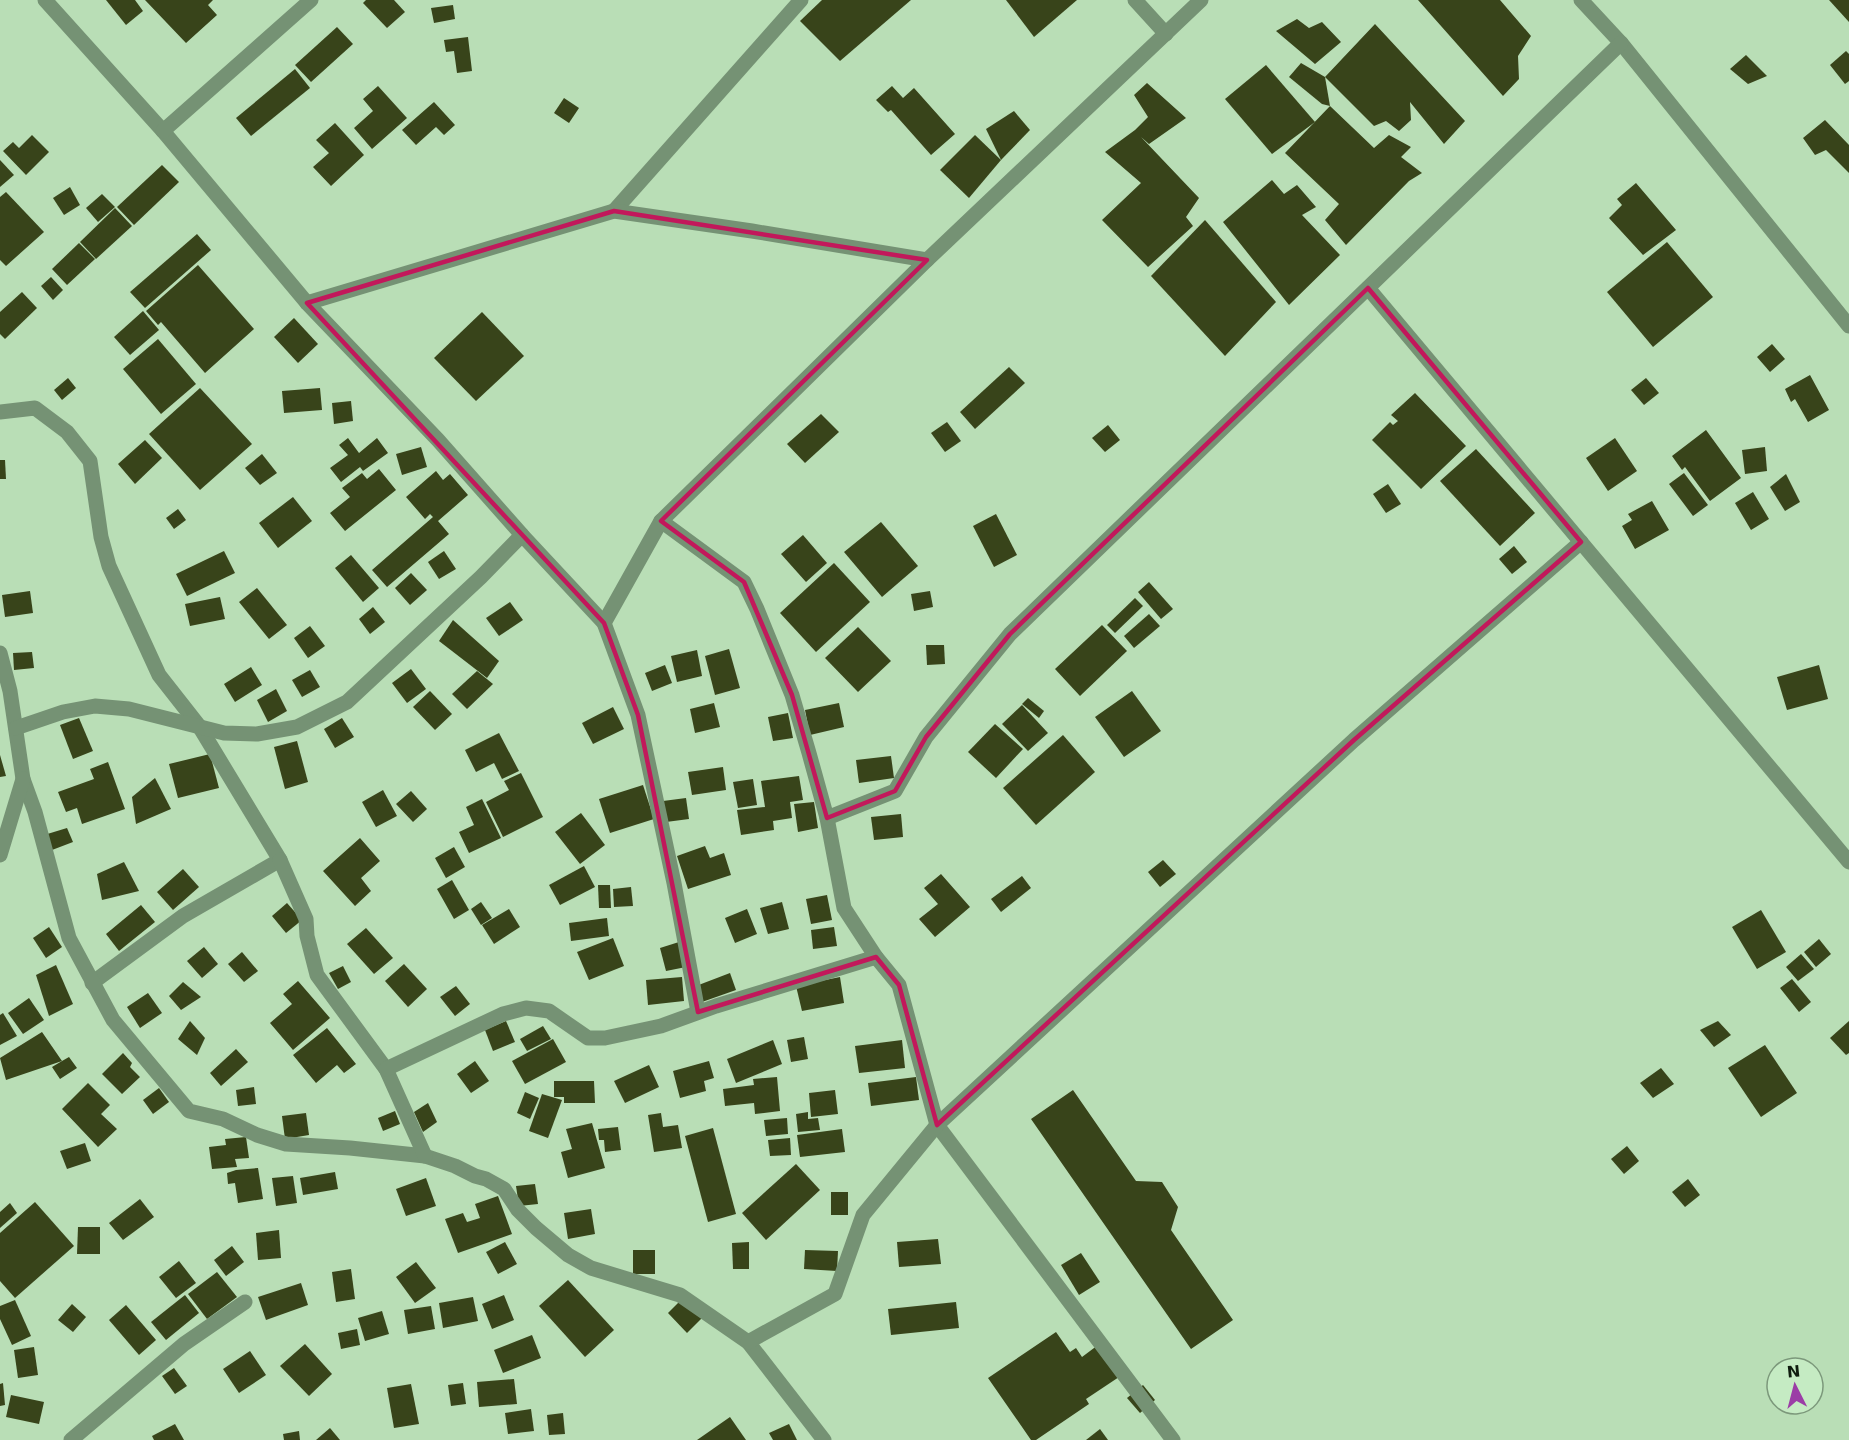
<svg xmlns="http://www.w3.org/2000/svg" width="1849" height="1440" font-family="'DejaVu Sans',sans-serif">
	<style>
		.building { fill: #38441a }
		.lines { fill: none; stroke-linecap: round; stroke-linejoin: round }
		.minor { stroke: #759274; stroke-width: 15 }
		.marked { fill: none; stroke: #c2185b; stroke-width: 4.5; stroke-linejoin: round }
	</style>
	<rect width="100%" height="100%" fill="#b9deb6"/>
	<g class="building">
		<polygon points="106,0 135,0 143,11 126,25"/>
		<polygon points="145,0 213,0 208,5 217,15 186,43"/>
		<polygon points="366,0 394,0 405,12 387,28 363,3"/>
		<polygon points="822,0 911,0 840,61 800,21"/>
		<polygon points="1006,0 1077,0 1034,37"/>
		<polygon points="1418,0 1500,0 1531,36 1518,56 1519,79 1503,96"/>
		<polygon points="1829,0 1849,0 1849,22"/>
		<polygon points="453,5 455,19 434,23 431,8"/>
		<polygon points="1297,19 1309,28 1322,22 1341,42 1315,64 1276,31"/>
		<polygon points="1375,24 1465,121 1444,144 1410,102 1411,120 1399,131 1386,121 1374,126 1325,77"/>
		<polygon points="337,27 353,44 311,82 295,65"/>
		<polygon points="468,37 472,71 457,73 454,51 446,52 444,40"/>
		<polygon points="1846,51 1849,54 1849,81 1845,84 1830,65"/>
		<polygon points="1746,55 1767,76 1748,84 1730,69"/>
		<polygon points="1301,63 1325,77 1330,106 1322,104 1289,77"/>
		<polygon points="1266,65 1315,122 1272,154 1225,99"/>
		<polygon points="295,69 310,88 251,136 236,118"/>
		<polygon points="1147,83 1186,118 1149,144 1141,137 1199,198 1186,217 1193,226 1148,267 1102,220 1141,183 1105,152 1135,130 1148,117 1134,95"/>
		<polygon points="378,86 407,118 372,149 354,128 373,111 363,99"/>
		<polygon points="892,86 903,98 914,88 955,134 931,155 891,110 888,112 876,100"/>
		<polygon points="564,98 579,108 569,123 554,113"/>
		<polygon points="434,102 455,125 444,135 436,127 416,145 402,130"/>
		<polygon points="1330,106 1374,148 1389,135 1411,147 1401,157 1422,173 1409,181 1346,245 1325,220 1339,204 1285,153"/>
		<polygon points="1014,111 1030,130 1001,160 986,129"/>
		<polygon points="1825,120 1849,145 1849,173 1826,150 1815,155 1803,138"/>
		<polygon points="335,123 364,155 331,186 313,167 329,153 316,140"/>
		<polygon points="32,135 49,152 26,175 3,151 13,142 19,148"/>
		<polygon points="975,135 1001,160 969,198 940,170"/>
		<polygon points="0,160 14,175 0,187"/>
		<polygon points="162,165 179,182 134,225 117,207"/>
		<polygon points="1272,180 1284,194 1297,185 1316,207 1302,215 1340,255 1289,305 1223,222"/>
		<polygon points="1636,183 1676,230 1643,255 1609,218 1622,205 1617,199"/>
		<polygon points="70,187 80,205 64,215 53,198"/>
		<polygon points="6,192 44,232 6,266 0,260 0,197"/>
		<polygon points="102,194 115,207 98,222 86,208"/>
		<polygon points="115,208 132,226 96,259 80,242"/>
		<polygon points="1205,220 1276,302 1225,356 1151,276"/>
		<polygon points="197,234 211,250 145,308 130,292"/>
		<polygon points="1667,242 1713,297 1653,347 1607,292"/>
		<polygon points="79,243 95,259 67,285 52,269"/>
		<polygon points="198,265 254,329 205,373 161,322 158,325 146,311"/>
		<polygon points="51,277 63,290 53,300 41,286"/>
		<polygon points="22,292 37,308 5,339 0,334 0,312"/>
		<polygon points="143,311 159,330 130,355 114,337"/>
		<polygon points="482,312 524,356 476,401 434,358"/>
		<polygon points="294,318 318,344 298,363 274,337"/>
		<polygon points="158,339 196,384 161,414 123,369"/>
		<polygon points="1772,344 1785,359 1770,372 1757,357"/>
		<polygon points="1009,367 1025,383 975,429 960,412"/>
		<polygon points="1810,375 1829,410 1808,422 1795,399 1791,402 1785,389"/>
		<polygon points="68,378 76,388 62,400 54,390"/>
		<polygon points="1646,378 1659,393 1644,405 1631,390"/>
		<polygon points="200,388 252,444 200,490 149,434"/>
		<polygon points="320,388 322,410 284,413 282,391"/>
		<polygon points="1415,393 1466,446 1421,489 1372,440 1390,422 1393,425 1398,421 1391,415"/>
		<polygon points="351,401 353,421 334,424 332,403"/>
		<polygon points="821,414 839,432 805,463 787,444"/>
		<polygon points="947,422 961,441 945,452 931,433"/>
		<polygon points="1108,425 1120,440 1105,452 1092,438"/>
		<polygon points="1706,430 1741,478 1710,501 1685,467 1682,470 1672,456"/>
		<polygon points="348,438 359,453 377,438 388,453 363,471 360,467 341,482 330,468 348,455 339,445"/>
		<polygon points="1615,438 1637,471 1608,491 1586,458"/>
		<polygon points="145,440 162,458 135,484 118,464"/>
		<polygon points="421,447 427,467 402,475 396,454"/>
		<polygon points="1765,447 1767,471 1745,474 1742,450"/>
		<polygon points="1476,449 1535,513 1500,546 1440,481"/>
		<polygon points="262,454 277,473 260,485 245,468"/>
		<polygon points="0,460 5,460 6,479 0,479"/>
		<polygon points="379,469 396,490 345,531 330,513 350,497 342,488 362,473 367,479"/>
		<polygon points="436,471 443,480 450,474 468,495 438,521 449,534 387,587 372,570 433,517 430,514 425,519 406,497"/>
		<polygon points="1684,473 1708,505 1693,516 1669,484"/>
		<polygon points="1786,474 1800,502 1785,511 1770,487"/>
		<polygon points="1388,484 1401,504 1386,513 1373,494"/>
		<polygon points="1753,492 1769,519 1751,530 1735,503"/>
		<polygon points="293,497 312,521 278,548 259,523"/>
		<polygon points="1652,501 1669,530 1635,549 1622,526 1632,520 1628,514"/>
		<polygon points="178,509 186,520 174,529 166,518"/>
		<polygon points="996,514 1017,555 994,567 973,526"/>
		<polygon points="881,522 918,566 882,597 844,552"/>
		<polygon points="803,535 827,563 806,582 781,554"/>
		<polygon points="1514,546 1527,562 1512,574 1499,559"/>
		<polygon points="224,551 235,573 187,596 176,574"/>
		<polygon points="444,551 456,569 439,579 428,562"/>
		<polygon points="351,555 379,588 363,602 335,568"/>
		<polygon points="834,563 870,602 816,652 780,613"/>
		<polygon points="411,573 427,590 410,605 395,588"/>
		<polygon points="1149,582 1173,609 1161,619 1138,592"/>
		<polygon points="257,588 287,625 269,639 239,602"/>
		<polygon points="30,591 33,613 5,617 2,595"/>
		<polygon points="930,591 933,607 914,611 911,594"/>
		<polygon points="220,597 225,619 190,626 185,604"/>
		<polygon points="1135,598 1143,606 1115,633 1107,625"/>
		<polygon points="510,602 523,620 499,636 486,618"/>
		<polygon points="373,607 385,622 370,634 359,619"/>
		<polygon points="1149,614 1160,626 1134,648 1124,636"/>
		<polygon points="453,620 499,661 487,678 439,641"/>
		<polygon points="1102,625 1127,651 1080,696 1055,669"/>
		<polygon points="310,626 325,646 308,658 294,638"/>
		<polygon points="858,627 891,661 858,692 825,658"/>
		<polygon points="926,645 944,645 945,664 927,665"/>
		<polygon points="729,649 740,688 715,695 705,656"/>
		<polygon points="697,650 702,676 677,682 671,656"/>
		<polygon points="32,652 34,668 14,670 13,653"/>
		<polygon points="665,665 672,683 652,691 645,673"/>
		<polygon points="1819,665 1828,699 1787,710 1777,677"/>
		<polygon points="251,667 262,685 235,702 224,684"/>
		<polygon points="411,669 426,689 407,703 392,683"/>
		<polygon points="310,670 320,687 302,697 292,680"/>
		<polygon points="477,671 493,684 467,709 452,694"/>
		<polygon points="276,689 287,711 268,722 257,700"/>
		<polygon points="430,691 452,714 435,730 413,707"/>
		<polygon points="1132,691 1161,731 1124,757 1095,717"/>
		<polygon points="1028,698 1044,711 1039,718 1022,704"/>
		<polygon points="714,703 720,727 695,733 690,709"/>
		<polygon points="839,703 844,727 810,735 805,710"/>
		<polygon points="1022,705 1048,733 1028,751 1002,724"/>
		<polygon points="613,707 624,729 593,744 582,723"/>
		<polygon points="788,713 793,738 773,741 768,717"/>
		<polygon points="79,718 93,751 73,759 60,725"/>
		<polygon points="342,718 354,737 335,748 324,729"/>
		<polygon points="995,724 1023,749 996,778 968,752"/>
		<polygon points="499,733 519,771 502,779 494,763 476,772 465,750"/>
		<polygon points="1063,735 1095,772 1036,825 1003,788"/>
		<polygon points="297,741 308,782 285,789 274,747"/>
		<polygon points="210,754 219,788 178,798 169,764"/>
		<polygon points="0,755 6,776 0,777"/>
		<polygon points="891,756 894,778 859,783 856,760"/>
		<polygon points="108,762 125,809 82,824 77,808 66,812 58,792 94,779 90,769"/>
		<polygon points="723,767 726,790 692,795 688,772"/>
		<polygon points="521,773 543,817 503,837 486,802 509,790 504,781"/>
		<polygon points="799,776 803,800 790,802 792,818 773,821 774,830 741,835 737,810 765,807 761,781"/>
		<polygon points="155,778 171,809 136,824 132,797"/>
		<polygon points="753,779 757,805 738,808 733,782"/>
		<polygon points="643,785 654,819 610,833 599,799"/>
		<polygon points="383,790 397,816 376,827 362,802"/>
		<polygon points="411,791 427,809 413,822 396,804"/>
		<polygon points="686,798 689,819 666,822 663,801"/>
		<polygon points="482,799 501,838 469,853 459,832 474,825 466,807"/>
		<polygon points="814,802 818,828 798,832 794,804"/>
		<polygon points="581,813 605,845 580,864 555,832"/>
		<polygon points="901,814 903,837 874,840 871,817"/>
		<polygon points="67,828 73,842 52,850 44,835"/>
		<polygon points="360,838 380,861 361,878 371,891 355,906 323,871"/>
		<polygon points="705,846 710,858 724,853 731,875 688,889 677,856"/>
		<polygon points="454,847 465,867 446,878 435,858"/>
		<polygon points="1163,860 1176,874 1160,887 1148,872"/>
		<polygon points="124,862 139,891 102,900 97,874"/>
		<polygon points="584,866 595,887 560,905 549,885"/>
		<polygon points="183,869 199,887 173,910 157,892"/>
		<polygon points="941,874 970,907 935,937 919,919 938,904 924,888"/>
		<polygon points="1022,876 1031,888 1001,912 991,899"/>
		<polygon points="452,880 469,910 454,919 437,889"/>
		<polygon points="598,885 610,885 611,908 599,908"/>
		<polygon points="631,887 633,906 614,907 613,889"/>
		<polygon points="827,895 832,920 811,924 806,899"/>
		<polygon points="481,902 492,918 481,925 471,909"/>
		<polygon points="782,902 789,929 768,934 760,908"/>
		<polygon points="287,903 302,920 286,933 272,916"/>
		<polygon points="141,905 155,922 119,951 106,934"/>
		<polygon points="509,909 520,927 494,944 482,925"/>
		<polygon points="747,909 757,934 735,943 725,918"/>
		<polygon points="1761,910 1786,952 1757,969 1732,927"/>
		<polygon points="607,918 609,936 571,941 569,923"/>
		<polygon points="49,927 62,947 46,958 33,938"/>
		<polygon points="834,927 837,946 813,949 811,930"/>
		<polygon points="366,928 393,958 374,974 347,944"/>
		<polygon points="613,938 624,966 589,980 577,952"/>
		<polygon points="1819,939 1831,954 1816,967 1804,952"/>
		<polygon points="679,942 686,967 666,971 660,948"/>
		<polygon points="204,947 218,964 202,978 187,961"/>
		<polygon points="242,952 258,971 244,982 228,964"/>
		<polygon points="1801,954 1814,969 1798,981 1786,967"/>
		<polygon points="404,964 427,989 408,1007 385,981"/>
		<polygon points="56,965 73,1004 49,1016 36,975"/>
		<polygon points="343,966 351,982 338,989 329,973"/>
		<polygon points="730,973 736,990 702,1002 696,986"/>
		<polygon points="682,977 684,1001 648,1005 646,980"/>
		<polygon points="840,977 844,1003 802,1011 796,986"/>
		<polygon points="1792,979 1811,1002 1799,1012 1780,988"/>
		<polygon points="298,981 330,1018 293,1050 270,1023 292,1004 283,994"/>
		<polygon points="183,982 201,997 181,1010 169,996"/>
		<polygon points="456,986 470,1004 455,1016 440,997"/>
		<polygon points="148,993 162,1013 140,1028 127,1007"/>
		<polygon points="29,998 44,1020 23,1034 8,1013"/>
		<polygon points="3,1013 17,1036 0,1045 0,1015"/>
		<polygon points="190,1021 205,1038 197,1055 178,1039"/>
		<polygon points="506,1021 515,1042 493,1051 485,1030"/>
		<polygon points="1718,1021 1731,1035 1714,1047 1700,1030"/>
		<polygon points="1849,1021 1849,1053 1846,1055 1830,1038"/>
		<polygon points="543,1026 551,1039 527,1051 520,1039"/>
		<polygon points="327,1028 356,1064 344,1073 337,1065 316,1083 293,1055"/>
		<polygon points="42,1032 62,1061 69,1057 77,1068 60,1079 52,1067 62,1061 6,1080 0,1058"/>
		<polygon points="804,1037 808,1059 791,1062 787,1040"/>
		<polygon points="553,1039 566,1062 525,1084 512,1061"/>
		<polygon points="773,1040 782,1064 736,1083 727,1059"/>
		<polygon points="902,1040 905,1068 859,1073 855,1046"/>
		<polygon points="1765,1045 1797,1093 1761,1117 1728,1068"/>
		<polygon points="236,1049 248,1062 221,1086 210,1073"/>
		<polygon points="123,1053 132,1063 130,1067 140,1077 122,1094 102,1074"/>
		<polygon points="475,1061 489,1081 471,1093 457,1074"/>
		<polygon points="709,1061 714,1078 704,1081 706,1091 680,1098 673,1071"/>
		<polygon points="649,1065 659,1087 625,1103 614,1081"/>
		<polygon points="1661,1068 1674,1084 1653,1098 1640,1083"/>
		<polygon points="777,1077 780,1111 755,1114 754,1103 725,1106 723,1089 754,1085 753,1079"/>
		<polygon points="916,1077 919,1100 871,1106 868,1083"/>
		<polygon points="554,1081 594,1081 595,1103 564,1103 564,1097 554,1097"/>
		<polygon points="88,1083 110,1105 101,1114 117,1129 98,1147 62,1109"/>
		<polygon points="254,1087 256,1104 238,1106 236,1090"/>
		<polygon points="159,1088 169,1102 153,1114 143,1100"/>
		<polygon points="835,1090 838,1114 811,1117 809,1093"/>
		<polygon points="1073,1090 1136,1181 1162,1182 1178,1207 1171,1230 1233,1320 1191,1349 1031,1119"/>
		<polygon points="525,1092 539,1098 530,1119 517,1113"/>
		<polygon points="542,1094 562,1100 548,1138 529,1131"/>
		<polygon points="428,1103 437,1122 423,1132 414,1112"/>
		<polygon points="395,1111 400,1124 383,1131 378,1118"/>
		<polygon points="808,1112 808,1119 818,1118 820,1130 798,1132 796,1114"/>
		<polygon points="306,1113 309,1135 285,1139 282,1116"/>
		<polygon points="661,1113 663,1127 678,1125 682,1148 654,1152 648,1115"/>
		<polygon points="787,1118 788,1134 766,1136 764,1120"/>
		<polygon points="592,1123 605,1168 568,1178 561,1152 572,1149 566,1129"/>
		<polygon points="618,1127 621,1150 605,1152 604,1140 599,1140 598,1129"/>
		<polygon points="713,1128 736,1214 708,1222 685,1136"/>
		<polygon points="842,1129 845,1152 800,1157 797,1135"/>
		<polygon points="246,1137 249,1158 235,1159 237,1167 212,1169 209,1147 226,1145 225,1139"/>
		<polygon points="790,1138 791,1155 770,1156 768,1140"/>
		<polygon points="85,1143 91,1161 67,1169 60,1151"/>
		<polygon points="1627,1146 1639,1161 1624,1174 1611,1159"/>
		<polygon points="796,1164 820,1190 766,1240 742,1213"/>
		<polygon points="258,1168 263,1199 238,1203 235,1183 228,1184 227,1173 236,1170"/>
		<polygon points="335,1172 338,1189 303,1195 300,1178"/>
		<polygon points="293,1176 297,1203 276,1206 272,1178"/>
		<polygon points="426,1178 436,1206 406,1216 396,1189"/>
		<polygon points="1688,1179 1700,1195 1685,1207 1672,1192"/>
		<polygon points="535,1184 538,1204 519,1206 516,1186"/>
		<rect x="831" y="1192" width="17" height="23"/>
		<polygon points="498,1196 512,1234 458,1253 445,1219 463,1213 467,1222 480,1218 475,1204"/>
		<polygon points="140,1199 154,1217 123,1240 109,1223"/>
		<polygon points="35,1202 74,1246 15,1298 0,1281 0,1233"/>
		<polygon points="10,1203 17,1213 0,1228 0,1212"/>
		<polygon points="591,1209 595,1234 568,1239 564,1213"/>
		<polygon points="78,1227 100,1227 100,1254 77,1254"/>
		<polygon points="279,1230 281,1258 258,1260 256,1233"/>
		<polygon points="938,1239 941,1264 899,1267 897,1242"/>
		<polygon points="505,1242 517,1264 498,1274 486,1252"/>
		<polygon points="749,1242 749,1269 733,1269 732,1243"/>
		<polygon points="232,1246 244,1262 226,1276 214,1260"/>
		<rect x="633" y="1250" width="22" height="24"/>
		<polygon points="805,1250 838,1251 837,1271 804,1269"/>
		<polygon points="1081,1253 1100,1282 1079,1295 1061,1265"/>
		<polygon points="179,1261 196,1283 176,1298 159,1277"/>
		<polygon points="416,1262 436,1288 415,1303 396,1277"/>
		<polygon points="351,1269 355,1299 336,1302 332,1272"/>
		<polygon points="217,1272 237,1297 207,1319 188,1294"/>
		<polygon points="568,1280 614,1330 585,1357 539,1306"/>
		<polygon points="301,1283 308,1305 266,1320 258,1297"/>
		<polygon points="185,1295 199,1313 166,1340 151,1322"/>
		<polygon points="504,1295 514,1320 492,1329 482,1304"/>
		<polygon points="473,1297 478,1321 443,1328 439,1303"/>
		<polygon points="683,1298 702,1318 687,1333 668,1313"/>
		<polygon points="15,1300 31,1336 12,1345 0,1319 0,1306"/>
		<polygon points="956,1302 959,1328 891,1335 888,1309"/>
		<polygon points="72,1304 86,1317 73,1332 58,1320"/>
		<polygon points="126,1305 156,1340 139,1355 109,1320"/>
		<polygon points="431,1306 435,1329 408,1334 404,1310"/>
		<polygon points="382,1311 389,1334 365,1341 358,1318"/>
		<polygon points="357,1329 360,1345 341,1349 338,1333"/>
		<polygon points="1056,1332 1070,1352 1076,1348 1082,1357 1098,1345 1119,1377 1086,1399 1089,1404 1036,1440 1031,1440 988,1378"/>
		<polygon points="532,1335 541,1358 503,1373 494,1350"/>
		<polygon points="305,1344 332,1374 309,1396 280,1366"/>
		<polygon points="34,1347 38,1375 18,1378 14,1350"/>
		<polygon points="250,1351 266,1375 239,1393 223,1369"/>
		<polygon points="174,1368 187,1386 175,1394 162,1376"/>
		<polygon points="514,1379 517,1404 479,1407 477,1382"/>
		<polygon points="3,1383 5,1405 0,1406 0,1384"/>
		<polygon points="463,1383 466,1404 451,1406 448,1385"/>
		<polygon points="411,1384 419,1424 394,1428 387,1388"/>
		<polygon points="1143,1385 1155,1400 1140,1413 1127,1398"/>
		<polygon points="11,1395 44,1402 39,1424 6,1417"/>
		<polygon points="531,1409 534,1431 508,1434 505,1413"/>
		<polygon points="563,1413 565,1434 549,1435 547,1415"/>
		<polygon points="730,1417 746,1440 697,1440"/>
		<polygon points="175,1424 184,1440 154,1440 152,1436"/>
		<polygon points="789,1424 797,1440 773,1440 769,1433"/>
		<polygon points="330,1428 340,1440 316,1440"/>
		<polygon points="1100,1429 1108,1440 1086,1440"/>
		<polygon points="299,1431 300,1440 284,1440 283,1434"/>
	</g>
	<g class="lines">
		<g class="minor">
			<polyline points="45,0 163,131 307,303 438,440 522,535 604,623 638,715 674,883 698,1012"/>
			<polyline points="1135,0 1166,34"/>
			<polyline points="1581,0 1621,43 1849,326"/>
			<polyline points="163,131 311,0"/>
			<polyline points="614,211 801,0"/>
			<polyline points="1368,288 1849,862"/>
			<polyline points="307,303 614,211 752,231 927,260"/>
			<polyline points="0,412 35,408 67,432 90,461 101,537 109,566 159,675 199,726 280,860 183,916 92,983"/>
			<polyline points="661,521 744,582 757,609 792,695 809,753 827,818 844,908 876,957 899,985 937,1125 1173,1440"/>
			<polyline points="604,623 661,521 927,260 1201,0"/>
			<polyline points="0,653 10,691 23,779 35,812 69,938 113,1020 189,1111 223,1119 257,1135 286,1144 350,1148 425,1156 455,1166 475,1176 486,1179 504,1189 518,1210 536,1228 568,1255 591,1268 680,1295 748,1342 824,1440"/>
			<polyline points="16,728 63,712 95,706 129,709 224,733 257,734 297,727 347,702 481,577 522,535"/>
			<polyline points="827,818 895,791 926,737 1010,634 1621,43"/>
			<polyline points="0,855 23,779"/>
			<polyline points="280,860 306,919 307,936 317,975 386,1069 425,1156"/>
			<polyline points="386,1069 503,1014 526,1008 549,1011 588,1038 605,1038 661,1026 716,1006 876,957"/>
			<polyline points="748,1342 835,1294 863,1215 937,1125 1354,740 1581,542"/>
			<polyline points="71,1440 184,1344 245,1302"/>
		</g>
	</g>
	<path class="marked" d="M 614,211 L 927,260 L 661,521 L 744,582 L 792,695 L 827,818 L 895,791 L 926,737 L 1010,634 L 1368,288 L 1581,542 L 1354,740 L 937,1125 L 899,985 L 876,957 L 698,1012 L 638,715 L 604,623 L 307,303 Z"/>
	<g transform="translate(1795 1386) rotate(354)"><circle r="28" fill="#c5ebc3" stroke="#7c987b" stroke-width="1.5"/>
	<path d="M0-4.5L10 22L0 15L-10 22Z" fill="#9b3da6"/>
	<text y="-9" font-size="16" font-weight="bold" text-anchor="middle" fill="#0f1c0e">N</text>
	</g>
</svg>
